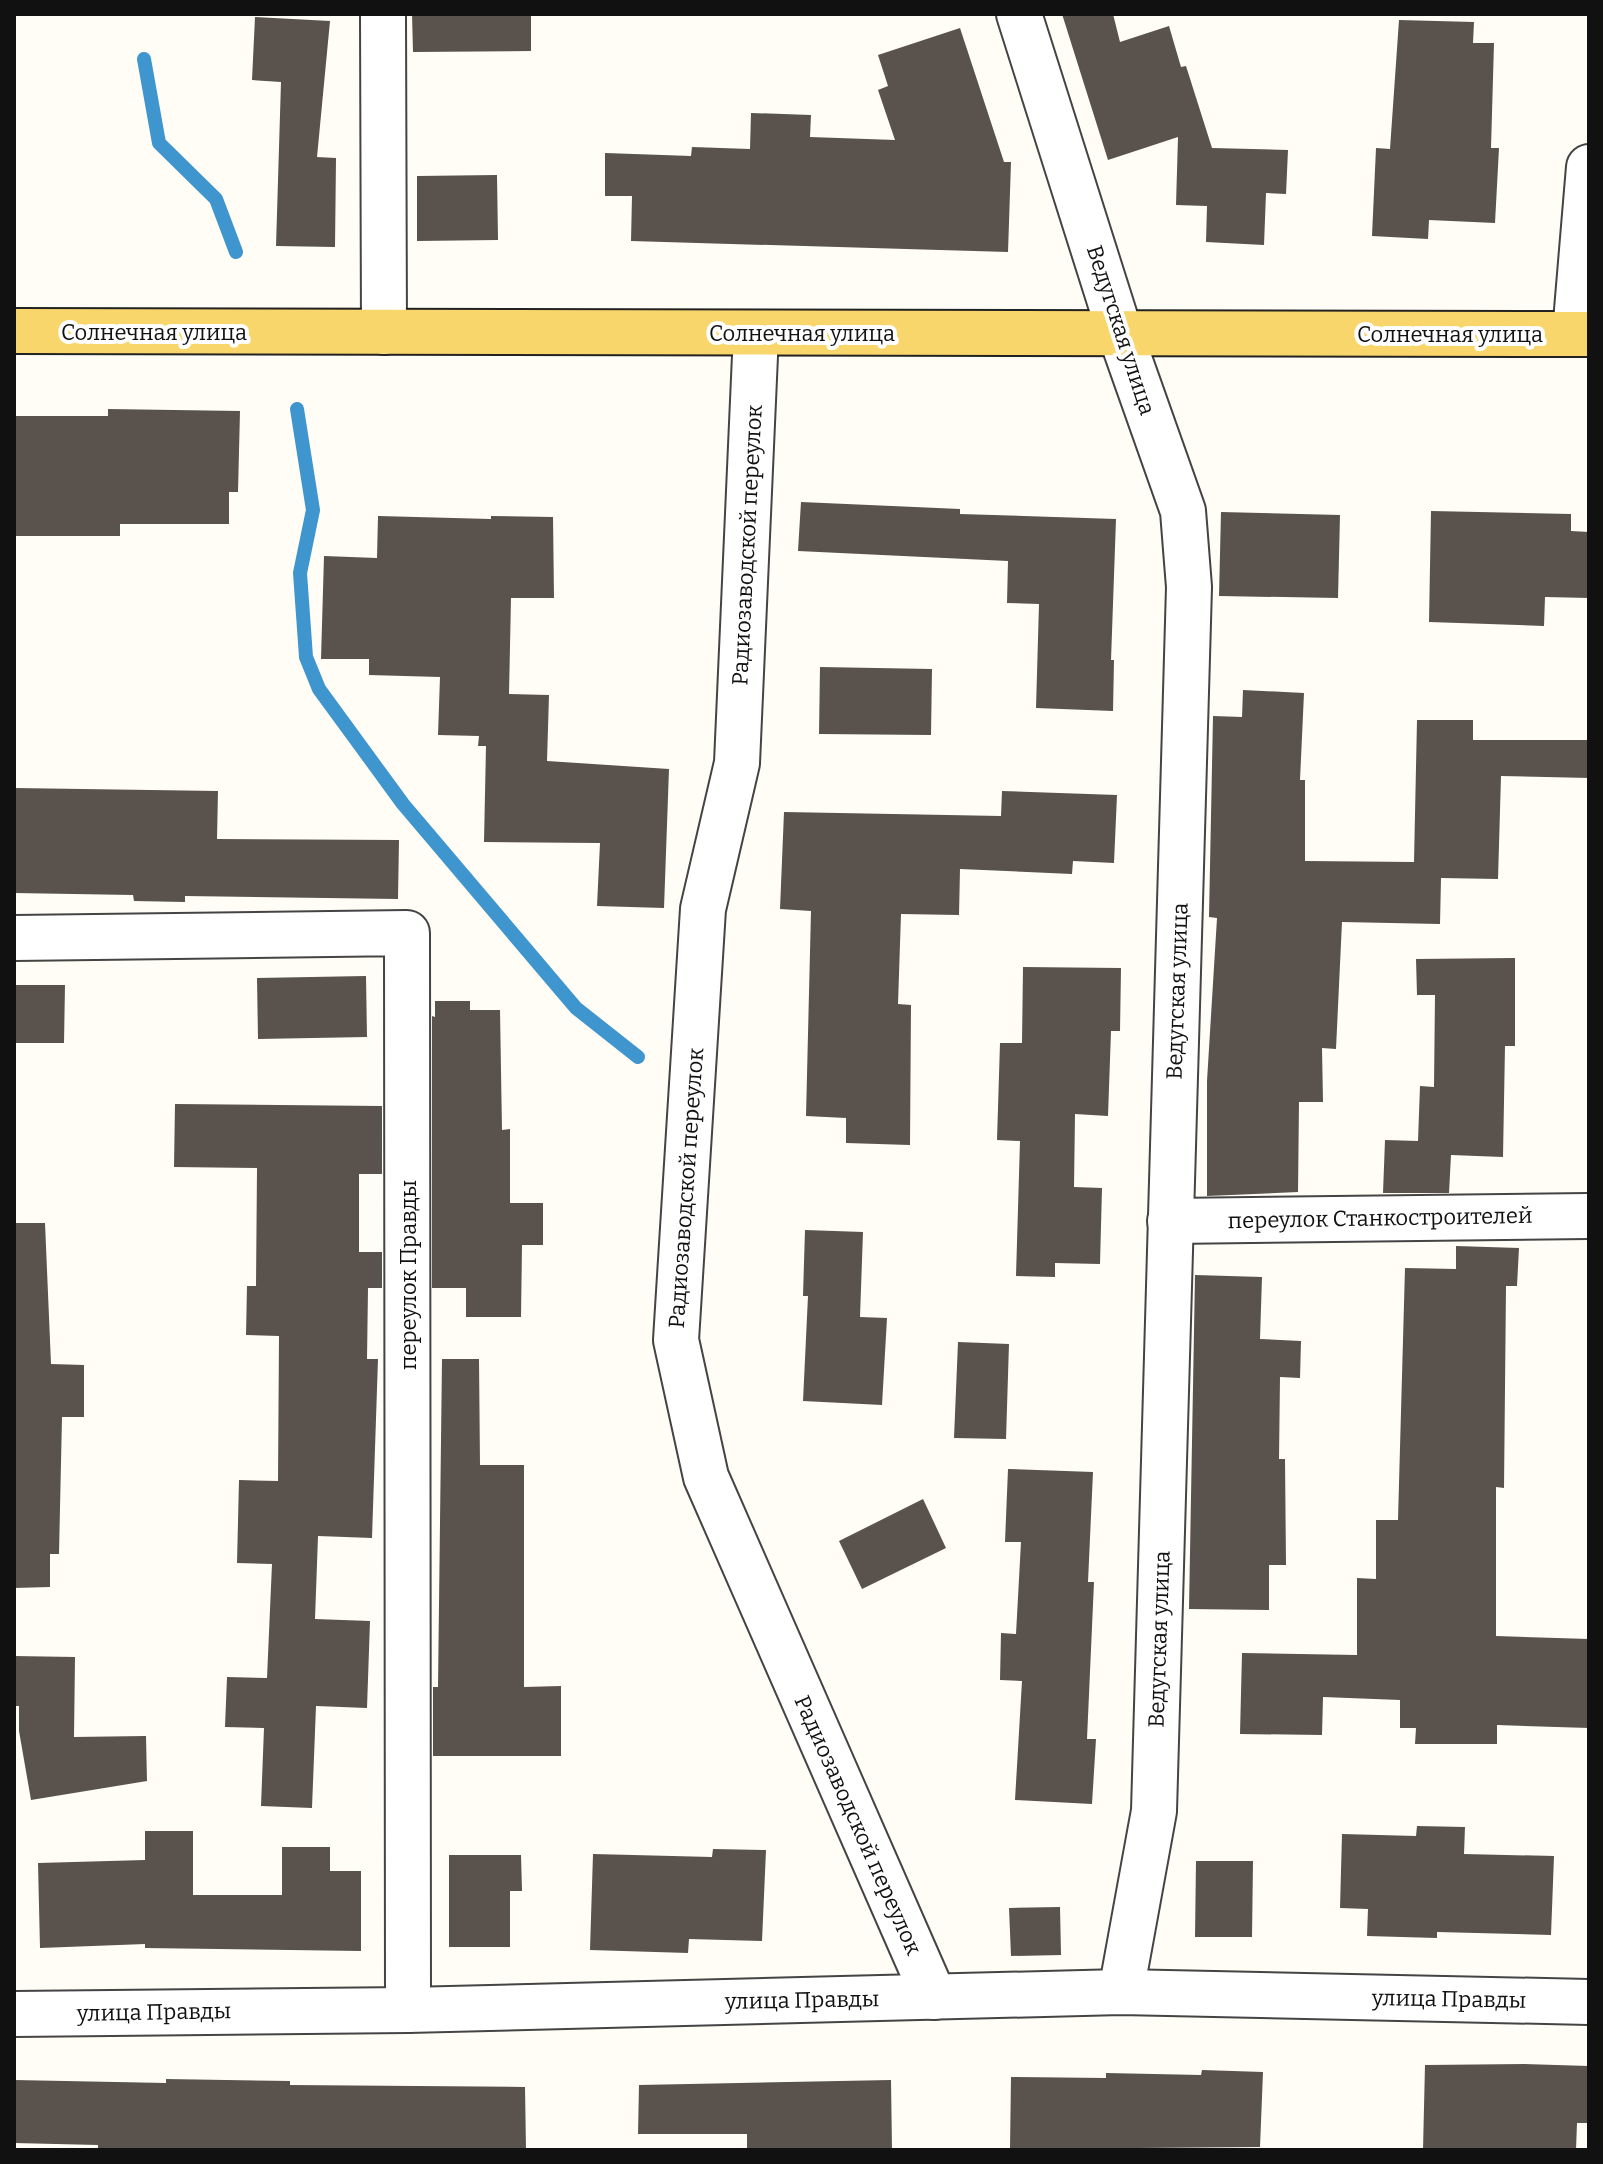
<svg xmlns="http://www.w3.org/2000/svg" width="1603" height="2164" font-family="Bitter,serif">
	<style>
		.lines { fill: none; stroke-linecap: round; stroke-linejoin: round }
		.stream { stroke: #3f96cf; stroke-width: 14 }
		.building { fill: #5a524d }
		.minor-casing { stroke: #444; stroke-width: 48 }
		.major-casing { stroke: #222; stroke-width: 48 }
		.minor { stroke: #fff; stroke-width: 44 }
		.major { stroke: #f9d66b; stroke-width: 44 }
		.labels { text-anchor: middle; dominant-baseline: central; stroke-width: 8; stroke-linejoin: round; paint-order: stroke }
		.street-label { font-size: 22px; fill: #111; stroke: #fff }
	</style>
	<rect width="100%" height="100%" fill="#fffdf5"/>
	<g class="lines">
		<g class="stream">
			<polyline points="144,59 159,143 216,199 236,252"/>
			<polyline points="297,409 313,510 300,573 306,657 319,689 403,804 576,1008 638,1057"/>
		</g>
	</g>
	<g class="building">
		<polygon points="412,14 531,14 531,51 413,52"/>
		<polygon points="1062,14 1113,14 1120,42 1169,26 1181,67 1186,66 1212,148 1288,150 1286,194 1266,193 1264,245 1206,242 1207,206 1176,205 1178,137 1108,160"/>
		<polygon points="255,17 330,21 317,157 336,158 335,247 276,246 281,82 252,80"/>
		<polygon points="1399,20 1474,22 1473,43 1494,43 1491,148 1499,148 1495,223 1429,220 1428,239 1372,236 1376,148 1390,149"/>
		<polygon points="960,28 1004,162 1011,162 1008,252 631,241 632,196 605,196 605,153 691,156 692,147 750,149 751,113 811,115 810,137 895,140 878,90 888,86 878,55"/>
		<polygon points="497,175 498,240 417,241 417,176"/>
		<polygon points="108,409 240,411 238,492 229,492 229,524 120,524 120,536 14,536 14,416 108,416"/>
		<polygon points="801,502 960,509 960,514 1116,519 1111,660 1114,660 1113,711 1036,708 1039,604 1007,603 1008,561 798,551"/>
		<polygon points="1431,511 1571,514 1571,531 1589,532 1589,598 1545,597 1544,626 1429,622"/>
		<polygon points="1221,512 1340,515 1338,598 1219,596"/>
		<polygon points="378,516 491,519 491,516 553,517 554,598 511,598 509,694 549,695 547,761 669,769 664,908 597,906 600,843 484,842 486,746 478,746 479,736 438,735 440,677 369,675 369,659 321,659 324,556 377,558"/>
		<polygon points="820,667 932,669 931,735 819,734"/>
		<polygon points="1243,690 1304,693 1300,780 1305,780 1305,861 1414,862 1417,720 1473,720 1473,740 1589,740 1589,778 1501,776 1498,879 1441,878 1440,924 1342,922 1336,1049 1322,1048 1323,1102 1299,1102 1298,1192 1207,1196 1207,1081 1217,918 1209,917 1213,716 1242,717"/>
		<polygon points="14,788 218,791 217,839 399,840 398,899 185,896 185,902 134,901 133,895 14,893"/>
		<polygon points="1002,791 1117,795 1114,863 1073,861 1072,874 960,869 959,915 901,914 898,1004 911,1005 910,1145 846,1143 846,1118 806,1116 811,911 780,909 784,812 1001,816"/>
		<polygon points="1515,958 1515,1046 1505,1046 1503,1157 1451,1155 1449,1193 1383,1193 1385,1140 1418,1141 1420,1086 1434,1087 1435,995 1417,995 1416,959"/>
		<polygon points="1023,967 1121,968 1120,1031 1111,1031 1108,1116 1075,1114 1074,1187 1102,1188 1100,1264 1055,1263 1055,1277 1016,1276 1020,1141 997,1140 1000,1043 1022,1043"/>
		<polygon points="366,976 367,1037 258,1039 257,978"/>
		<polygon points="14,985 65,985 64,1043 14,1043"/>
		<polygon points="435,1001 470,1001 470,1010 500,1010 502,1130 510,1129 510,1203 543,1203 543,1245 522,1245 521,1317 466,1317 466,1288 432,1288 432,1016 435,1017"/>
		<polygon points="175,1104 382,1106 382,1174 359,1174 359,1252 382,1252 382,1288 368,1288 367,1359 378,1359 372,1538 318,1536 315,1619 370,1621 367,1708 316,1706 312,1808 261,1806 264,1728 225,1727 227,1677 267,1678 272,1564 237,1563 239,1480 278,1481 279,1336 246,1335 247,1286 256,1286 257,1168 174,1167"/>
		<polygon points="14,1223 45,1223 51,1364 84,1365 84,1417 62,1417 59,1554 50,1554 50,1587 14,1588"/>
		<polygon points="805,1230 863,1232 860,1317 887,1318 882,1405 803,1401 808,1296 803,1296"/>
		<polygon points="1456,1246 1519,1248 1517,1286 1506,1286 1504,1488 1496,1487 1496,1636 1589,1639 1589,1728 1497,1725 1497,1744 1415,1744 1416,1728 1400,1728 1400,1700 1323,1697 1322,1735 1240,1734 1242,1653 1357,1655 1357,1578 1376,1579 1376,1520 1398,1520 1405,1268 1456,1269"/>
		<polygon points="1195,1275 1262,1277 1260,1339 1301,1341 1300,1378 1280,1377 1279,1459 1285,1459 1286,1565 1269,1565 1269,1610 1189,1609"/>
		<polygon points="958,1342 1009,1344 1006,1439 954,1438"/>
		<polygon points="442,1359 479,1359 480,1465 524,1465 524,1687 561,1686 561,1756 433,1756 433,1687 438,1687"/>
		<polygon points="1008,1469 1093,1472 1088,1582 1094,1582 1087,1739 1096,1739 1092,1804 1015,1800 1022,1681 1000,1680 1001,1633 1016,1634 1021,1542 1005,1542"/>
		<polygon points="923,1499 946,1548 862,1589 839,1541"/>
		<polygon points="14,1656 75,1657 74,1737 146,1736 147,1781 31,1800 19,1731 19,1706 14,1706"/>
		<polygon points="1417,1826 1465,1827 1464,1854 1554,1856 1551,1935 1437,1932 1437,1938 1367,1936 1368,1909 1340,1908 1342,1834 1416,1836"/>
		<polygon points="145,1831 193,1831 193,1895 282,1895 282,1847 330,1847 330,1871 361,1871 361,1951 145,1948 145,1944 40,1948 38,1863 145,1860"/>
		<polygon points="713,1849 766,1850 762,1941 689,1939 688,1953 590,1950 593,1854 712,1857"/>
		<polygon points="449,1855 521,1855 522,1891 510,1891 510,1947 449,1947"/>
		<polygon points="1196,1861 1253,1861 1252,1937 1195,1937"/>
		<polygon points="1060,1907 1061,1955 1011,1956 1009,1908"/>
		<polygon points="1524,2064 1589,2066 1589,2123 1577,2123 1576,2150 1423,2150 1425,2065"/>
		<polygon points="1202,2070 1263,2072 1260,2147 1010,2149 1011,2077 1106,2078 1106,2073 1201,2075"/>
		<polygon points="166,2079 290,2081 290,2085 525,2087 526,2150 98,2150 98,2145 14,2143 14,2080 166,2083"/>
		<polygon points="891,2080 892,2150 747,2150 747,2134 638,2134 639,2085"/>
	</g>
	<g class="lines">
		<defs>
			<g id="minor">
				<polyline points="383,14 384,332"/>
				<polyline points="1019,14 1120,333 1183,511 1189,587 1154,1811 1121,1992"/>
				<polyline points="756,333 737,763 703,909 676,1340 706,1477 934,1997"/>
				<polyline points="1575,334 1589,167"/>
				<polyline points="14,938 407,933 408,2010"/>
				<polyline points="1170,1221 1589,1216"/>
				<polyline points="14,2014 408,2010 1121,1992 1589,2002"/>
			</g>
			<polyline id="major" points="14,331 1589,334"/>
		</defs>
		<use href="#minor" class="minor-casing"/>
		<use href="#major" class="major-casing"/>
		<use href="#minor" class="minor"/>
		<use href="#major" class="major"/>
	</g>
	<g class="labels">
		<g class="street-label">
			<text transform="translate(1121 330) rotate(72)">Ведугская улица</text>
			<text x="154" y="332">Солнечная улица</text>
			<text x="802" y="333">Солнечная улица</text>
			<text x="1450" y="334">Солнечная улица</text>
			<text transform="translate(747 545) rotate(-87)">Радиозаводской переулок</text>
			<text transform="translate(1177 991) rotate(-88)">Ведугская улица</text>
			<text transform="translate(686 1188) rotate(-86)">Радиозаводской переулок</text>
			<text transform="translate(1380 1218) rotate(-1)">переулок Станкостроителей</text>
			<text transform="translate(408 1275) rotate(-90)">переулок Правды</text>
			<text transform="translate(1159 1639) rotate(-88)">Ведугская улица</text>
			<text transform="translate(858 1825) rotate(66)">Радиозаводской переулок</text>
			<text transform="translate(1449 1999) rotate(1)">улица Правды</text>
			<text transform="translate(802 2000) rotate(-1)">улица Правды</text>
			<text transform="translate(154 2012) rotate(-1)">улица Правды</text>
		</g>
	</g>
	<rect width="1603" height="2164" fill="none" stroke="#111111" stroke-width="32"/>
</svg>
